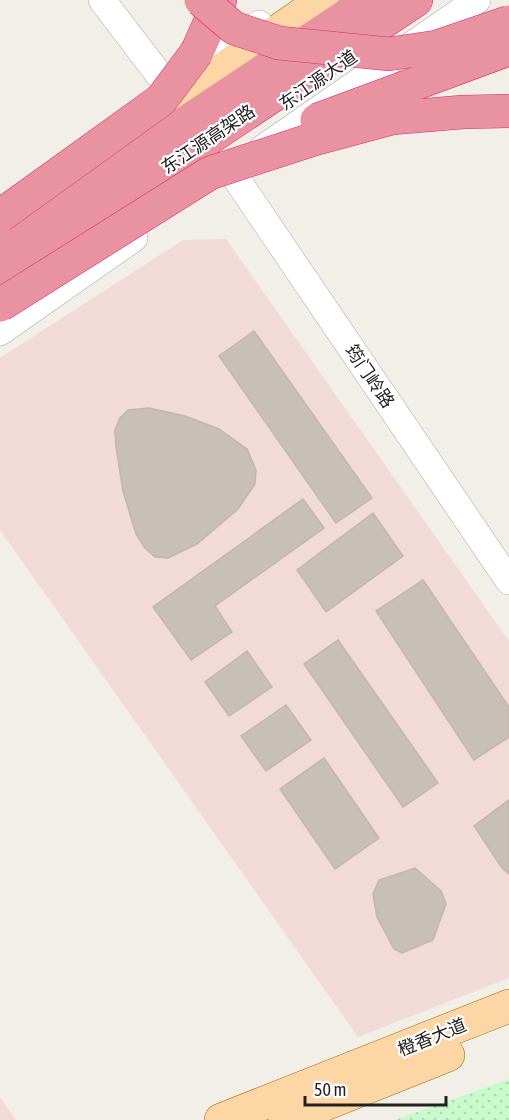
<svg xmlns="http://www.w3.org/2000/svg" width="509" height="1120" font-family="'Asap Condensed','Noto Sans SC',sans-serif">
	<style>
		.commercial { fill: #f2dad9 }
		.park { fill: url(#park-dots) }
		.building { fill: #c7bfb8; stroke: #c4b6ab; stroke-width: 1.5 }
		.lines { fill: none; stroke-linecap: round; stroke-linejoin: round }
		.minor-casing { stroke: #a9a9a9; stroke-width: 28 }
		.major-casing { stroke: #a06b00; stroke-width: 34 }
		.highway-casing { stroke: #dc2a67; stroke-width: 34 }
		.minor { stroke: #fff; stroke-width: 27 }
		.major { stroke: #fcd6a4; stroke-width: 33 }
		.highway { stroke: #e892a2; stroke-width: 33 }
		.highway-bridge-casing { stroke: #dc2a67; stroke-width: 34; stroke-linecap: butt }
		.highway-bridge { stroke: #e892a2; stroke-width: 33 }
		.labels { text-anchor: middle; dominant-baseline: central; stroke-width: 4.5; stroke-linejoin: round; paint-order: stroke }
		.street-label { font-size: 18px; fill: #222; stroke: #fff }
	</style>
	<defs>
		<pattern id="park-dots" width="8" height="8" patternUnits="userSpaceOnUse" patternTransform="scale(1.5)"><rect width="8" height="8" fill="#c8facc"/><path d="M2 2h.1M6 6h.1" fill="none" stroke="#acd6af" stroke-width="1.8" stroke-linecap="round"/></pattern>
	</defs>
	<rect width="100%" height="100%" fill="#f2efe9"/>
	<g class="commercial">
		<polygon points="226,239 509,641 509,978 358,1037 0,530 0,358 183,240"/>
		<polygon points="0,1097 16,1120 0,1120"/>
	</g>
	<polygon class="park" points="509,1079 509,1120 395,1120"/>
	<g class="building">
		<polygon points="254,331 372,498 336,523 219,356"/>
		<polygon points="149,408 185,416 219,429 247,449 256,470 255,484 238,509 197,544 168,558 155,557 145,548 136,534 123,491 116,447 115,430 120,418 128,410"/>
		<polygon points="303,499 324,528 215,606 232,632 191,660 153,607"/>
		<polygon points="373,513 403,556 326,612 297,570"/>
		<polygon points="423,580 509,707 509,737 474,760 376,611"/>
		<polygon points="338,640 438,783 403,807 304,664"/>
		<polygon points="247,651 272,687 229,716 205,682"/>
		<polygon points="286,705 311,740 266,771 241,736"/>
		<polygon points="324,758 379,838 335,869 280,789"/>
		<polygon points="509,800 509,874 502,868 474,826"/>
		<polygon points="415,868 441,891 446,904 433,940 402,953 394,949 377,917 373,894 379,880"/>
	</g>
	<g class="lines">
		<defs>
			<g id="minor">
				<polyline points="102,0 179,101"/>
				<polyline points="184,75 259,24"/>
				<polyline points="262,149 477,0"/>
				<polyline points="231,171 509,581"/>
				<polyline points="0,332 134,238"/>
			</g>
			<g id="major">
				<polyline points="144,124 323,0"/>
				<polyline points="221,1120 509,1006"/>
				<polyline points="285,1120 448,1055"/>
			</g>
			<g id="highway">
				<polyline points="197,52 220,0"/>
				<polyline points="0,246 370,0"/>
				<polyline points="0,278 416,0"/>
			</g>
		</defs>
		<use href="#minor" class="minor-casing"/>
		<use href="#major" class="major-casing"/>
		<use href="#highway" class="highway-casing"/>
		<use href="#minor" class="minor"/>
		<use href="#major" class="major"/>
		<use href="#highway" class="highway"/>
		<defs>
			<g id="highway-bridge">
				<polyline points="201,0 234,28 279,43 389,54 436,47 509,22"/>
				<polyline points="317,120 509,49"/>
				<polyline points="0,216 161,100 197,52"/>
				<polyline points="0,305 210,173 314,139 392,118 463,112 509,111"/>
			</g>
		</defs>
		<use href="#highway-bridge" class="highway-bridge-casing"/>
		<use href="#highway-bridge" class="highway-bridge"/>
	</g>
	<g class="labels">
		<g class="street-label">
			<text transform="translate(318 80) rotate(-35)">东江源大道</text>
			<text transform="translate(208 139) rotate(-34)">东江源高架路</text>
			<text transform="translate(370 376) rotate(56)">筠门岭路</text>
			<text transform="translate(432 1037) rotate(-22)">橙香大道</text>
		</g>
	</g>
	<path d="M305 1096v9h141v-9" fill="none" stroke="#222222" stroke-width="3"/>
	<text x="314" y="1096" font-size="18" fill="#222222" stroke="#ffffff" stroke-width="4.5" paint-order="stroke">50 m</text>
</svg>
